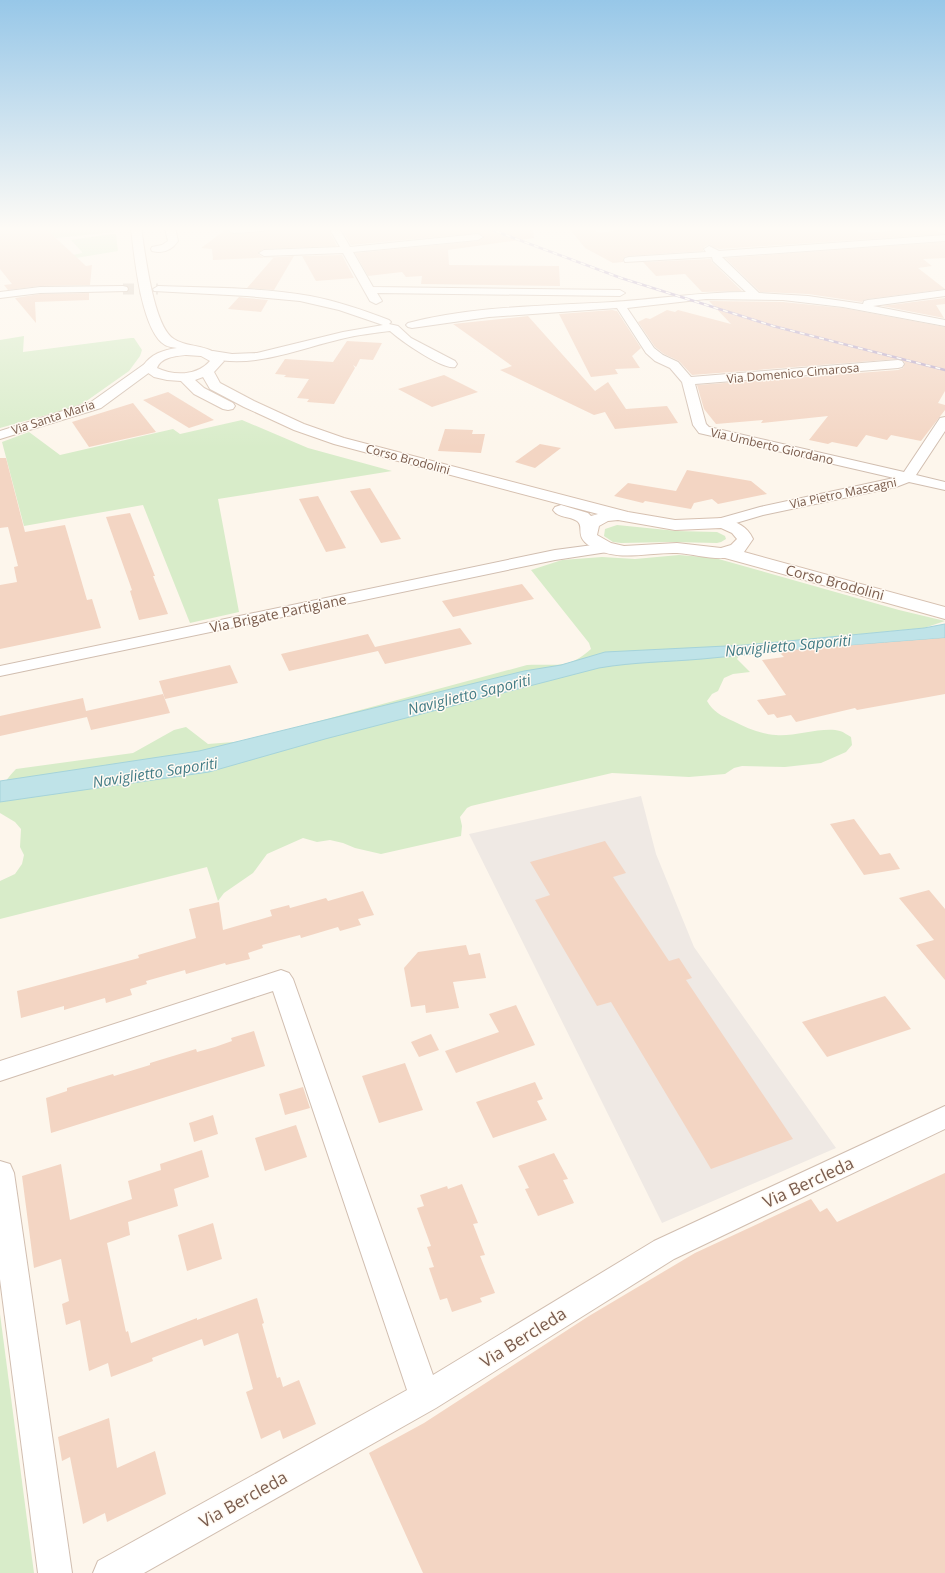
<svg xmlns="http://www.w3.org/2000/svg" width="945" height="1573" font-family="'Open Sans',sans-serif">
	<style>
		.industrial { fill: #efe9e4 }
		.green { fill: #d8ecc9 }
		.water { fill: #bfe3e8; stroke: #a5d3da }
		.building { fill: #f3d5c3 }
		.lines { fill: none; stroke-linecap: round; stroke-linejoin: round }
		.street-tunnel { stroke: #dcd0c4; stroke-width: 11; stroke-dasharray: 11 5.5; stroke-linecap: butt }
		.street-casing { stroke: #d1beb0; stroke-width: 2 }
		.secondary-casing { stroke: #d6c0b0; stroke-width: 2 }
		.street { fill: #fff; fill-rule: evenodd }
		.secondary { fill: #fff; fill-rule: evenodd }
		.rail-casing { stroke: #b9a8c9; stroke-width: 2.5 }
		.rail { stroke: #fffaf3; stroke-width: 1.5; stroke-dasharray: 5; stroke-linecap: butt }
		.labels { text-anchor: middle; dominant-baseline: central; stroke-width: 3; stroke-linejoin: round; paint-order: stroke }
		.far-street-label { font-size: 12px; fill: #7a5c4d; stroke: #fffaf3 }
		.street-label { font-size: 14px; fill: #7a5c4d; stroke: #fffaf3 }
		.water-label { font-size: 15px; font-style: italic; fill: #437c86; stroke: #fffaf3 }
		.near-street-label { font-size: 17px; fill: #7a5c4d; stroke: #fffaf3 }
	</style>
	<rect width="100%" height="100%" fill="#fdf6ec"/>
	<polygon class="industrial" points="641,796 656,854 694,947 836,1148 662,1223 469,834"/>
	<g class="green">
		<polygon points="26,228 114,228 115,232 37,240"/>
		<polygon points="111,234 116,234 118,251 52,262 59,258 82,253 82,252 71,240"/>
		<polygon points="24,336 23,352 131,338 134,338 142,350 140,356 129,371 85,402 71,408 0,428 0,340"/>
		<polygon points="242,420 308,448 392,471 218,499 239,612 190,623 143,505 24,526 2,442 29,432 60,455 173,429 180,434"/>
		<polygon points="617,525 677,531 717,532 725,536 726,539 721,542 717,543 671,542 621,543 613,542 604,536 605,529"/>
		<path d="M 679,555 L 715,558 L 899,610 L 945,621 L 924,628 L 746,645 L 737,659 L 750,672 L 733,674 L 724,678 L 718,691 L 712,694 L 707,701 C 713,712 722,716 733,721 C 747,728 760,734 776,735 C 794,737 824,726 840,731 C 844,732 847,735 851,737 L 852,745 L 846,752 L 821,763 L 785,767 L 742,766 L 734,768 L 725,774 L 689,777 L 612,773 L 471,806 L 467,808 L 460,817 L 462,826 L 461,836 L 381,854 L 355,848 L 343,843 L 330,840 L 317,842 L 303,838 L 267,854 L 253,873 L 224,893 L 218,901 L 207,867 L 0,919 L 0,881 L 15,874 L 22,864 L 24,855 L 20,847 L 21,829 L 15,822 L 0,813 C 0,790 0,786 16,769 L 133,753 L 174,730 L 186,727 L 208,744 L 246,741 L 527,665 C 556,663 566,671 591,649 L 589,643 L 531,570 L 562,560 L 602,557 L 635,559 Z"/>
		<polygon points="0,1314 34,1573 0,1573"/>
	</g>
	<path class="water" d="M 945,624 L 945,638 C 864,644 783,651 702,659 C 668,662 634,662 599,668 L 325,739 L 209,772 L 0,802 L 0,781 L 199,751 L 524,671 L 561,665 L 605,652 L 746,645 L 924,628 Z"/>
	<g class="building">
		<polygon points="0,228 45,228 86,266 92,265 90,285 40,286 8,290 4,285 12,284 0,269"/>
		<polygon points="228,228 228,231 234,234 263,232 269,229 281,228 328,228 337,246 263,249 258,254 264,258 294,256 274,290 247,288 274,257 213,260 212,249 201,248"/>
		<polygon points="341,228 533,228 534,238 448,250 449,265 559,266 560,286 421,284 422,276 406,277 402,272 368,276 355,253 478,241 484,236 478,233 351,245"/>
		<polygon points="569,228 590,228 600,233 630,228 854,228 861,233 931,228 945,234 719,249 708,245 703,248 703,251 629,256 624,257 623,262 613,263 585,248"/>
		<polygon points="945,242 945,258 923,259 932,266 918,268 945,289 868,299 864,300 862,302 808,294 760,292 725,258"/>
		<polygon points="342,255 354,278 316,281 302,256"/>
		<polygon points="711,259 712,262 742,291 702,292 685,274 656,276 643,262"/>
		<polygon points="89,293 89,300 35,302 36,323 15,298 40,294"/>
		<polygon points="239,297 247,298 268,300 261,312 228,309"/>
		<polygon points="945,298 945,304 936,305 944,318 882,306"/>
		<polygon points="709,301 783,302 843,308 945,327 945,391 938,403 945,405 945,410 921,441 891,435 887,440 866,435 857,447 832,442 828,444 809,440 828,416 761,423 763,420 716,424 704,409 697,385 898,370 903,368 905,363 902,360 898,359 692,375 679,361 664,354 655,347 638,322 646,318 650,319 667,310 675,312 678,310 731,324"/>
		<polygon points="612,310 617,311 641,348 632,356 640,368 615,369 618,374 591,377 559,314"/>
		<polygon points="528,316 595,391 608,382 626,409 667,406 678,423 615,429 605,412 594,415 500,370 512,366 453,324"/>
		<polygon points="347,341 382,343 373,360 360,359 356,367 353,365 355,368 334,404 307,402 309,399 297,398 309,379 284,377 286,375 275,374 285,359 333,362"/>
		<polygon points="444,375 478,392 432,407 398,389"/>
		<polygon points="168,392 214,420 189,428 143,400"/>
		<polygon points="133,403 156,432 89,447 72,422"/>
		<polygon points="445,429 473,430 472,434 485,434 481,453 438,451"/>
		<polygon points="540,444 561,448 535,468 515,462"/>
		<polygon points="0,458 6,458 25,532 65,525 87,600 92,599 101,628 0,649 0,585 17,582 14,567 18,566 8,527 0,528"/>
		<polygon points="687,470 751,481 767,494 718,504 712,499 694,503 691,509 645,501 643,503 614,496 628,483 676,491"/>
		<polygon points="370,488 401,539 381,543 350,491"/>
		<polygon points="318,496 346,548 326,552 299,499"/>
		<polygon points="130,513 155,576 153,576 168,614 139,620 130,591 132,590 106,517"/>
		<polygon points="522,584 534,599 453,617 442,601"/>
		<polygon points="460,628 472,644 385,664 378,651 289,671 281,654 368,634 375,647"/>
		<polygon points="945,638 945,694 857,710 855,708 796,722 791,715 777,718 774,714 768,715 757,700 786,695 762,660 784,657 778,651"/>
		<polygon points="230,665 238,683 165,699 159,681"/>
		<polygon points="163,694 170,713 91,730 87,717 0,736 0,716 83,698 86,711"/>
		<polygon points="854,819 880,855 890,853 900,869 864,875 830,824"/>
		<polygon points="605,841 626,873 613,877 669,961 679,958 692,978 686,980 793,1139 711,1169 611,1002 597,1006 535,900 550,895 530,862"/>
		<polygon points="929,890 945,909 945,980 916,945 934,940 899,898"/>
		<polygon points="363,891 374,915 358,919 361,925 340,931 338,927 301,938 300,935 262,945 263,948 248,953 250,959 226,965 225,963 186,974 185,970 146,981 147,984 130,989 132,995 106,1003 105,998 64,1010 64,1006 21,1018 17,991 139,958 138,955 196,938 189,909 219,902 223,930 272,916 270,910 289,905 290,908 326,898 328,901"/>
		<polygon points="466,945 469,955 480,953 486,978 453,982 459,1008 426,1013 425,1005 411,1007 404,968 418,952"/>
		<polygon points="885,996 911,1029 827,1057 802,1022"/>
		<polygon points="516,1005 535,1045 456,1073 445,1051 499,1032 489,1014"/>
		<polygon points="254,1031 265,1066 51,1133 46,1098 67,1091 67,1088 113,1074 114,1076 150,1065 150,1063 196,1049 197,1052 215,1047 232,1041 231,1038"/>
		<polygon points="431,1034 439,1050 419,1057 411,1042"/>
		<polygon points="405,1063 423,1110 379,1123 362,1076"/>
		<polygon points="535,1082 543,1099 537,1101 547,1120 493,1138 476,1102"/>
		<polygon points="303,1087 310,1108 285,1115 279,1094"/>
		<polygon points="213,1115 218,1134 194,1142 189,1123"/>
		<polygon points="296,1125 307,1157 265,1171 255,1138"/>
		<polygon points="202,1150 209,1177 174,1189 178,1206 128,1222 130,1235 107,1243 126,1332 128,1331 131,1343 197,1318 197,1320 257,1298 264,1323 262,1324 277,1378 280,1377 283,1387 299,1380 316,1424 283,1439 280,1430 261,1439 246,1392 253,1389 238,1333 204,1346 202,1339 152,1358 153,1361 111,1377 108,1363 89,1371 80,1320 66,1325 62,1304 69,1301 61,1259 34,1268 22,1176 61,1164 70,1220 132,1199 128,1181 161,1170 160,1164"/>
		<polygon points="554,1153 568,1179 563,1180 574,1203 538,1216 525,1189 529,1188 518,1166"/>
		<polygon points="945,1173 945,1573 423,1573 369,1453 424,1423 589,1316 695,1253 811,1199 820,1212 827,1208 837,1222"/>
		<polygon points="462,1184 478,1223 473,1224 485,1255 480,1256 495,1293 480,1298 482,1302 452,1312 447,1298 440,1300 429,1268 434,1267 427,1247 431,1246 417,1208 424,1206 420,1195 447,1186 448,1189"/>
		<polygon points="213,1223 222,1259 187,1271 178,1235"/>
		<polygon points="109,1418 117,1468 155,1451 166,1494 107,1522 105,1513 83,1524 70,1457 62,1461 58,1437"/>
	</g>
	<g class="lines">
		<polyline class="street-tunnel" points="123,289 158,289"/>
		<defs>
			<g id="street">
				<path d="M 165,228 L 175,228 L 178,241 C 172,250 163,254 152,251 L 151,249 L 152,247 L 162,245 L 168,241 Z"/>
				<polygon points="230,228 268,228 263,231 234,233 231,232 229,230"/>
				<polygon points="329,228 339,228 350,247 478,234 483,237 478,240 353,252 373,287 620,290 625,293 620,296 377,293 382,301 376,304 370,301 343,253 264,256 259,253 264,250 340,247"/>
				<path d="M 945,235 L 945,241 L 722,257 L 759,293 L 808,296 L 863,304 L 864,301 L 868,300 L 945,290 L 945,296 L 873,306 L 945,320 L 945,326 L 843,307 L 783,300 L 706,299 L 627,308 L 654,348 L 663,355 L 678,362 L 691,377 L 898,360 L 902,361 L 904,364 L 902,367 L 898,368 L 695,384 L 706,424 L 709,427 L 904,472 L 940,418 L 945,417 L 945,431 L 916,475 L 945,482 L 945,490 L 909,482 L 896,487 L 763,515 L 719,528 L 714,526 L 711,523 L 714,520 L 760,507 L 894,478 L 699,433 L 693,425 L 682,382 L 670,368 L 655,361 L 646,353 L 617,308 L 489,317 L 412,328 L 408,327 L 406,325 L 408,323 C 474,306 545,306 613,302 C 658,299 701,292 746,292 L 713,261 L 712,257 L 625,262 L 624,260 L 625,258 L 629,257 L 706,252 L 704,249 L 709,246 L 719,251 Z"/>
				<polygon points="123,286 127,287 128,289 127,291 40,293 0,298 0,292 40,287"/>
				<path d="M 158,286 C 209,288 260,287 310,296 C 337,301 363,310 389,320 L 391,322 L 389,324 L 398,326 L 411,338 L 455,361 L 457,364 L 455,367 C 442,370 400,340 390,331 C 374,333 357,335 341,339 C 298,349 254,369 209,358 L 207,355 L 209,352 L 213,351 L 232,354 L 257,353 L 343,332 L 383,325 L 339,310 L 300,301 L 247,296 L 154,291 L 153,289 Z"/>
				<polygon points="150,362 154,363 156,366 154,369 101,408 0,439 0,431 91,402 146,363"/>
				<polygon points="608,543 614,545 616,548 614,551 555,560 0,676 0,666 555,550"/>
				<polygon points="281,970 289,973 293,979 433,1375 654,1241 945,1106 945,1129 674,1259 436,1408 144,1573 93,1573 98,1561 407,1390 273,991 0,1081 0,1061"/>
				<polygon points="0,1161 10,1164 14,1173 72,1573 38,1573 0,1279"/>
			</g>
			<path id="secondary" d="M 131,228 L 141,228 C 145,251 153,327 174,339 C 190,349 211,343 224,361 L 214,372 L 220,383 L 254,401 L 304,424 L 344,438 L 628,512 L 675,520 L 723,518 C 737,522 747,526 753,539 L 744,552 L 945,607 L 945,619 L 725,558 C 709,559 693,554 677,553 C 647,552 617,563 590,546 C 574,536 585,527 577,521 C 570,516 558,518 553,510 L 555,507 L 561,505 L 588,513 L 591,516 L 598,514 L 334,444 L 294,430 L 244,407 L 210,389 L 203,377 L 195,380 L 204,388 L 233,403 L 235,406 L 233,409 L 228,410 L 223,409 L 194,394 L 181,381 L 167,380 L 154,377 L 144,370 L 143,366 C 151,354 163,350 177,348 C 173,347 168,347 165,345 C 141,331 134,254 131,228 ZM 186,355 L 201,356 L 210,361 C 197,376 174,376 157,368 C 161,357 176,356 186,355 ZM 618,520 L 675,530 L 721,528 L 732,533 L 737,539 L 731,545 L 721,548 L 677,543 L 624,546 L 611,543 L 597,535 L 599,526 L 608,521 Z"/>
		</defs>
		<use href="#street" class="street-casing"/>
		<use href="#secondary" class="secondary-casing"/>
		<use href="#street" class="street"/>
		<use href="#secondary" class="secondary"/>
		<defs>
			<polyline id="rail" points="487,228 621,278 773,326 945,370"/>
		</defs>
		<use href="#rail" class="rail-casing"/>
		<use href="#rail" class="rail"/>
	</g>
	<linearGradient id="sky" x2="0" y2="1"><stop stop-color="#97c7e8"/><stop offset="0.51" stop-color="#fefbf6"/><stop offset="1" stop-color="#fefbf6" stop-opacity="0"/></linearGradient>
	<rect width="945" height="448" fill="url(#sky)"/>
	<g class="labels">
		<g class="far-street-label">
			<text transform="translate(793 373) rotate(-5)">Via Domenico Cimarosa</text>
			<text transform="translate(53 417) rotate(-18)">Via Santa Maria</text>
			<text transform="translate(772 446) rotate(13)">Via Umberto Giordano</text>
			<text transform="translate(408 459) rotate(15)">Corso Brodolini</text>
			<text transform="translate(843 493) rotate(-12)">Via Pietro Mascagni</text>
		</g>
		<g class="street-label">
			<text transform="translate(835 582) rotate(15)">Corso Brodolini</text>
			<text transform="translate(278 613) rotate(-12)">Via Brigate Partigiane</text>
		</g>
		<g class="water-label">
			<text transform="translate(788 645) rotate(-5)">Naviglietto Saporiti</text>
			<text transform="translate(469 694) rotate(-14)">Naviglietto Saporiti</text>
			<text transform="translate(155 772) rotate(-9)">Naviglietto Saporiti</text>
		</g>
		<g class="near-street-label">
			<text transform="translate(808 1182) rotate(-25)">Via Bercleda</text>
			<text transform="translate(523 1337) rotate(-32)">Via Bercleda</text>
			<text transform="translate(243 1499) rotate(-29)">Via Bercleda</text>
		</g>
	</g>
</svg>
